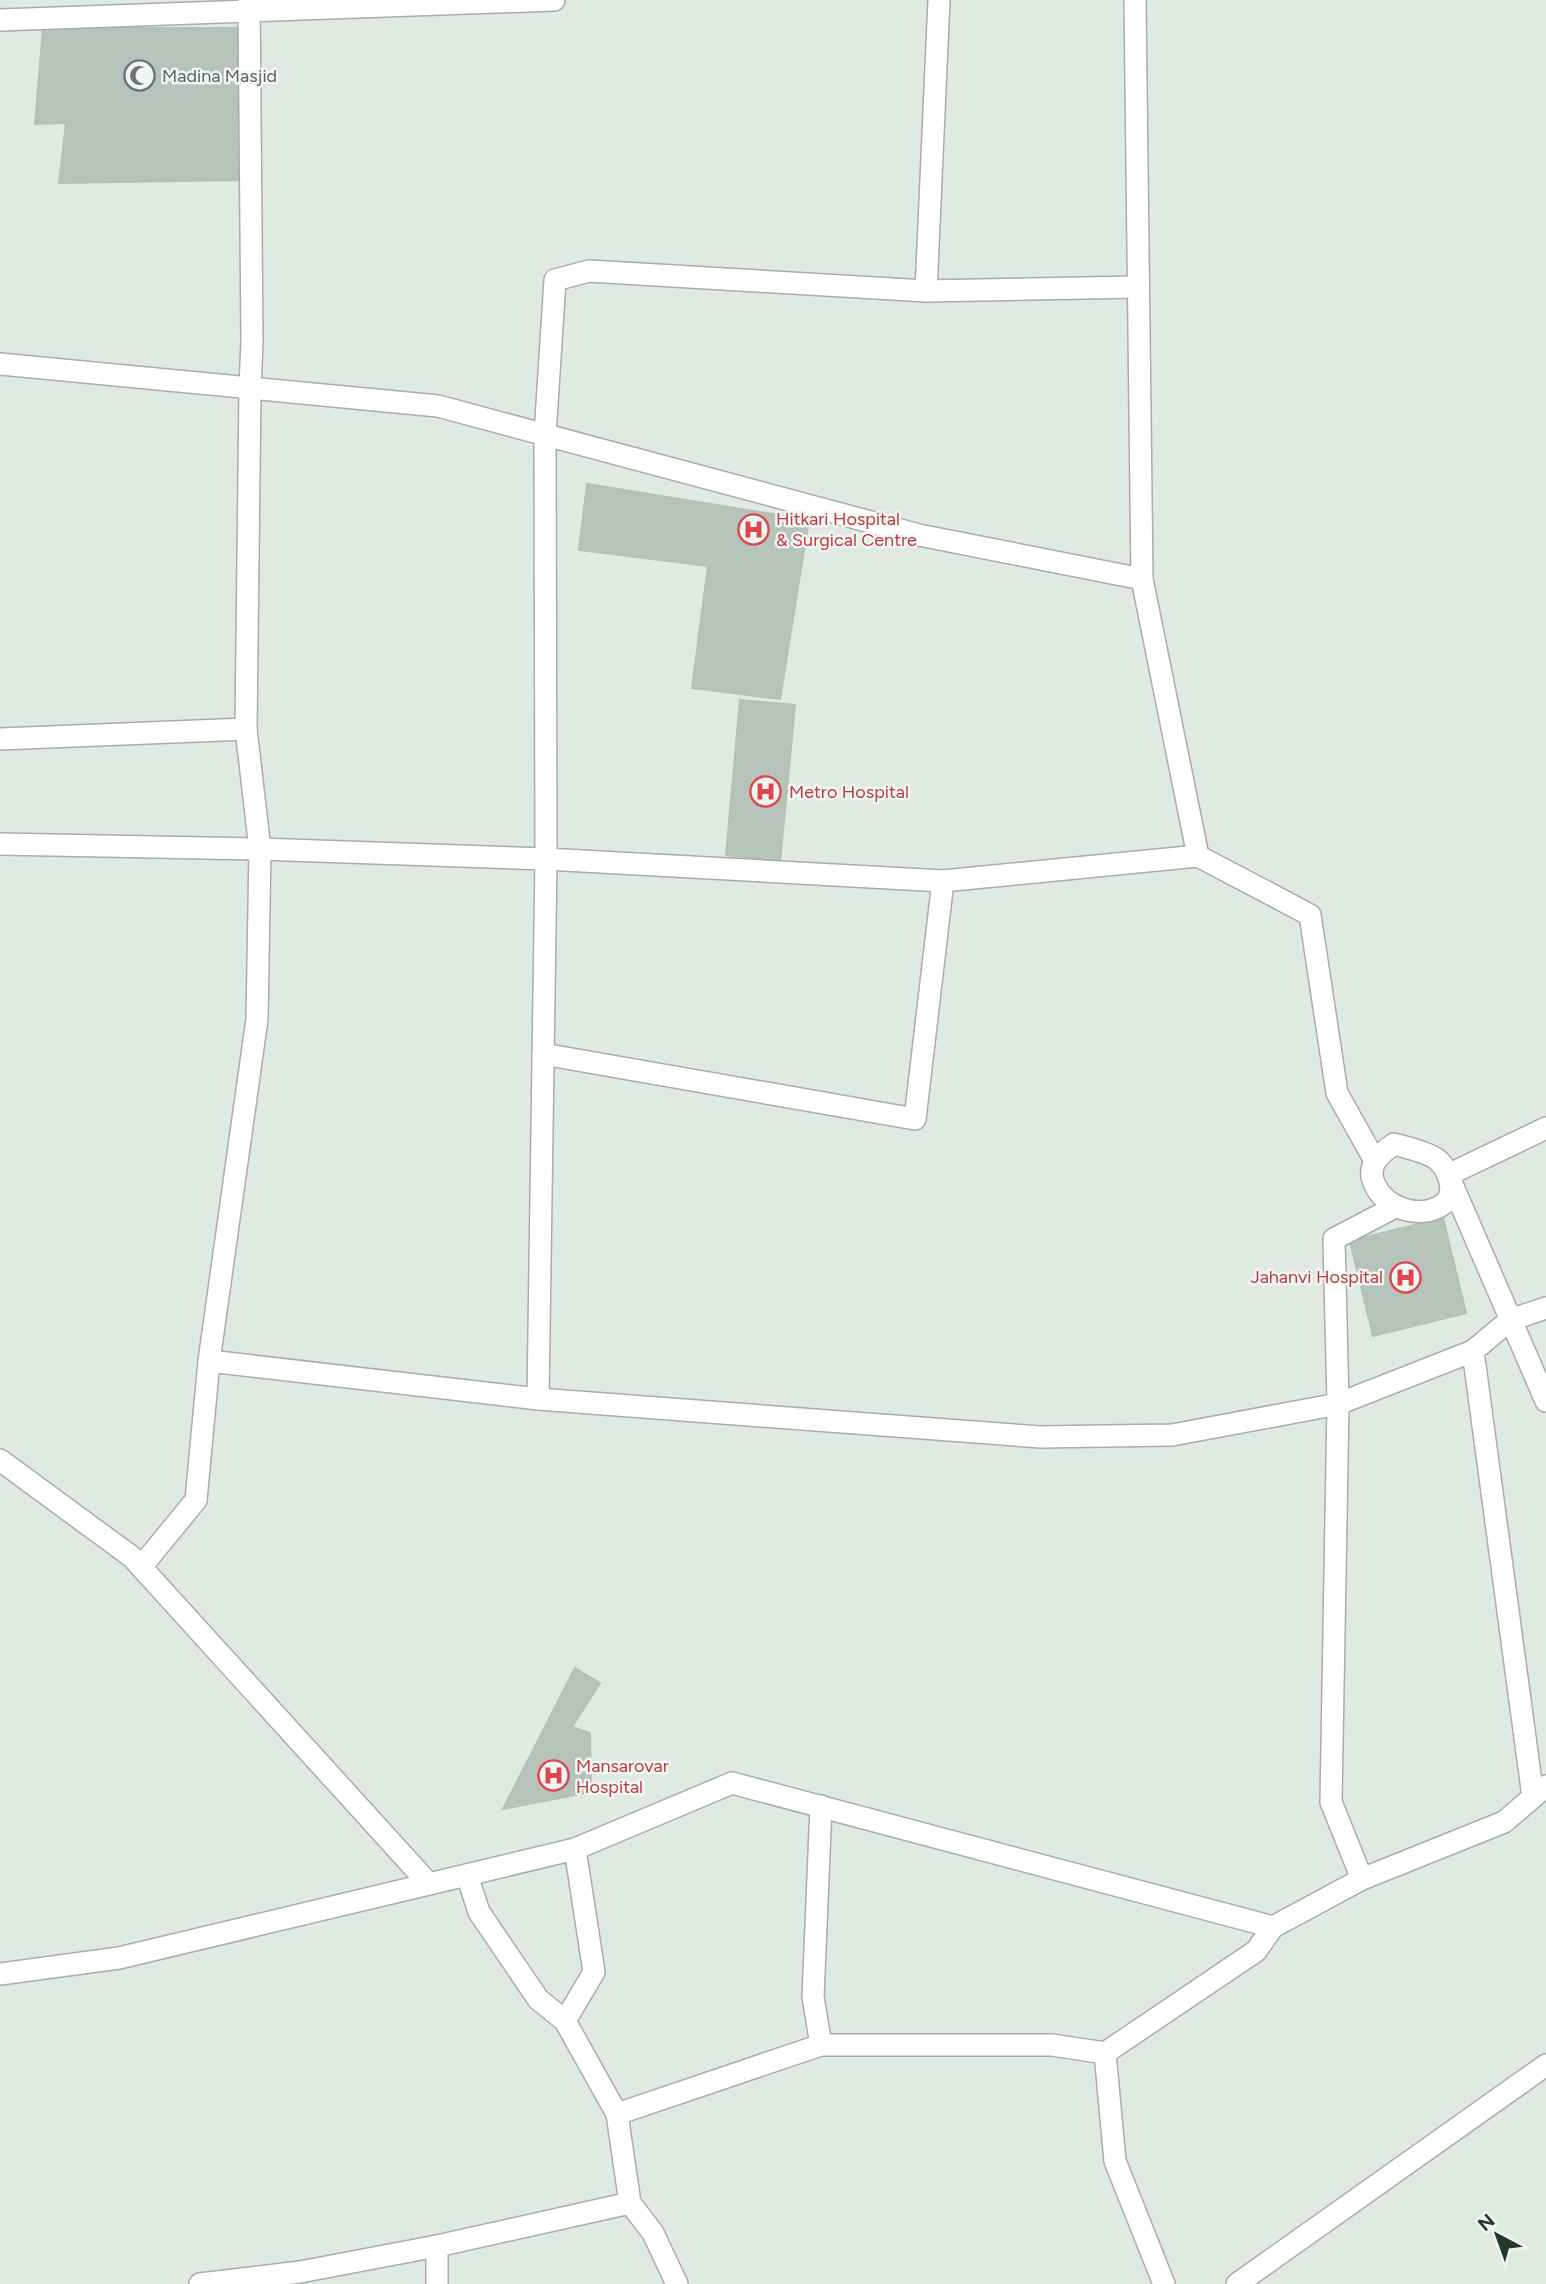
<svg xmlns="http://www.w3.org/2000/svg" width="1546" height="2284" font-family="Figtree,sans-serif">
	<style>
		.building { fill: #b6c3ba; stroke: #b3c1b7; stroke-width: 2 }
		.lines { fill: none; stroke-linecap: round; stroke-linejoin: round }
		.street-casing { stroke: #a4b0a8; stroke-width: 24 }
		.secondary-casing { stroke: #a0b3a7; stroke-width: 24 }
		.street { stroke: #fff; stroke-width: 21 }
		.secondary { stroke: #fff; stroke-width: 21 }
		.labels { text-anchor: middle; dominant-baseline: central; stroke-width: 5; stroke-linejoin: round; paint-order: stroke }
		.worship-label { font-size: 18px; fill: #5b616d; stroke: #f0f6f1; text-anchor: start }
		.health-label { font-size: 18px; fill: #be3a42; stroke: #f0f6f1; text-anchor: start }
	</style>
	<rect width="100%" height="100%" fill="#e0e9e2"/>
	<g class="building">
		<polygon points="43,28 239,28 241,180 59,183 66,123 35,124"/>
		<polygon points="587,484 809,520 780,699 692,688 708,566 579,550"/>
		<polygon points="740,700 795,705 780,861 726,855"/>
		<polygon points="1443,1218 1466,1313 1373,1336 1350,1241"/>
		<polygon points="575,1668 600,1683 572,1727 590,1733 591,1792 503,1809"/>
	</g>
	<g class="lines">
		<defs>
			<g id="street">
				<polyline points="1135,0 1142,579 1198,856 1310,915 1337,1093 1375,1161"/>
				<polyline points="0,20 554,0"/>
				<polyline points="926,291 939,0"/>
				<polyline points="0,364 438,406 919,535 1142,579"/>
				<polyline points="0,739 246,729"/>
				<polyline points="0,844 260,849 546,859 943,881 1198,856"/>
				<polyline points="543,1054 915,1119 943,881"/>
				<polyline points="1546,1128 1448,1175 1546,1401"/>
				<path d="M 1394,1144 C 1408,1148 1423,1151 1435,1158 C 1448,1166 1459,1195 1442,1205 C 1419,1220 1384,1208 1374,1183 C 1366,1165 1381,1153 1394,1144 Z"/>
				<polyline points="1473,1351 1533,1797"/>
				<polyline points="209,1361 538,1399 1040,1437 1172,1435 1338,1404 1473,1351 1510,1320 1546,1308"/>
				<polyline points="538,1399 546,859 545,435 555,280 589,271 926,291 1138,287"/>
				<polyline points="141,1567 196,1500 209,1361 257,1019 260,849 246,729 250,388 252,342 249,0"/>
				<polyline points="467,1875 479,1912 538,1999 565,2021 617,2114 630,2203 653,2233 677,2284"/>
				<polyline points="1362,1879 1331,1802 1338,1404 1334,1239 1395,1207"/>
				<polyline points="0,1974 119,1958 429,1884"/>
				<polyline points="565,2021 594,1972 575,1849"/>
				<polyline points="821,2045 813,1997 821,1806"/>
				<polyline points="1105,2053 1115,2161 1164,2284"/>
				<polyline points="617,2114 821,2045 1052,2045 1105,2053 1256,1951 1273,1927"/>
				<polyline points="437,2246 437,2284"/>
				<polyline points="200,2284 300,2272 437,2246 630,2203"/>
				<polyline points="1237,2284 1546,2065"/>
			</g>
			<polyline id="secondary" points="0,1460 132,1557 429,1884 575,1849 732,1783 1273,1927 1362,1879 1504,1822 1546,1786"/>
		</defs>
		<use href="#street" class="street-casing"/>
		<use href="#secondary" class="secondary-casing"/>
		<use href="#street" class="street"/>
		<use href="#secondary" class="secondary"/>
	</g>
	<defs>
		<symbol id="mosque-ring" viewBox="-11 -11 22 22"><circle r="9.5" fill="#f0f6f1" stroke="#6b7280" stroke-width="1.5"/><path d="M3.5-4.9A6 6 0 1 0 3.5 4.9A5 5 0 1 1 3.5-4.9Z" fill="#6b7280"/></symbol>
		<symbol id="hospital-ring" viewBox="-11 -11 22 22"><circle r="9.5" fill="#f0f6f1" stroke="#e0444e" stroke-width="1.5"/><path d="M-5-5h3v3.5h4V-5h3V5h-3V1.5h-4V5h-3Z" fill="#e0444e"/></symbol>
	</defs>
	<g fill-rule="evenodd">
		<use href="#mosque-ring" x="122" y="58" width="35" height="35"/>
		<use href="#hospital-ring" x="736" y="512" width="35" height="35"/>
		<use href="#hospital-ring" x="748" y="774" width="35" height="35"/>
		<use href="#hospital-ring" x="1388" y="1260" width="35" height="35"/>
		<use href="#hospital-ring" x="536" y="1758" width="35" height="35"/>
	</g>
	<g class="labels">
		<g class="worship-label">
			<text x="162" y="76">Madina Masjid</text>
		</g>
		<g class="health-label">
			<text x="776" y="519">Hitkari Hospital<tspan x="776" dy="21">&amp; Surgical Centre</tspan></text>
			<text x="789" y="792">Metro Hospital</text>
			<text x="1383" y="1277" text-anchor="end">Jahanvi Hospital</text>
			<text x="576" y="1766">Mansarovar<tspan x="576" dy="21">Hospital</tspan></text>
		</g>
	</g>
	<g transform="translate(1497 2235) rotate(319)" stroke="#f0f6f1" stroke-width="5" paint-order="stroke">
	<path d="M0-5L12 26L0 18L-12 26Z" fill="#23372c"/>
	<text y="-10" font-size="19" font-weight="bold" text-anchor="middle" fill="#23372c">N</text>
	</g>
</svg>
